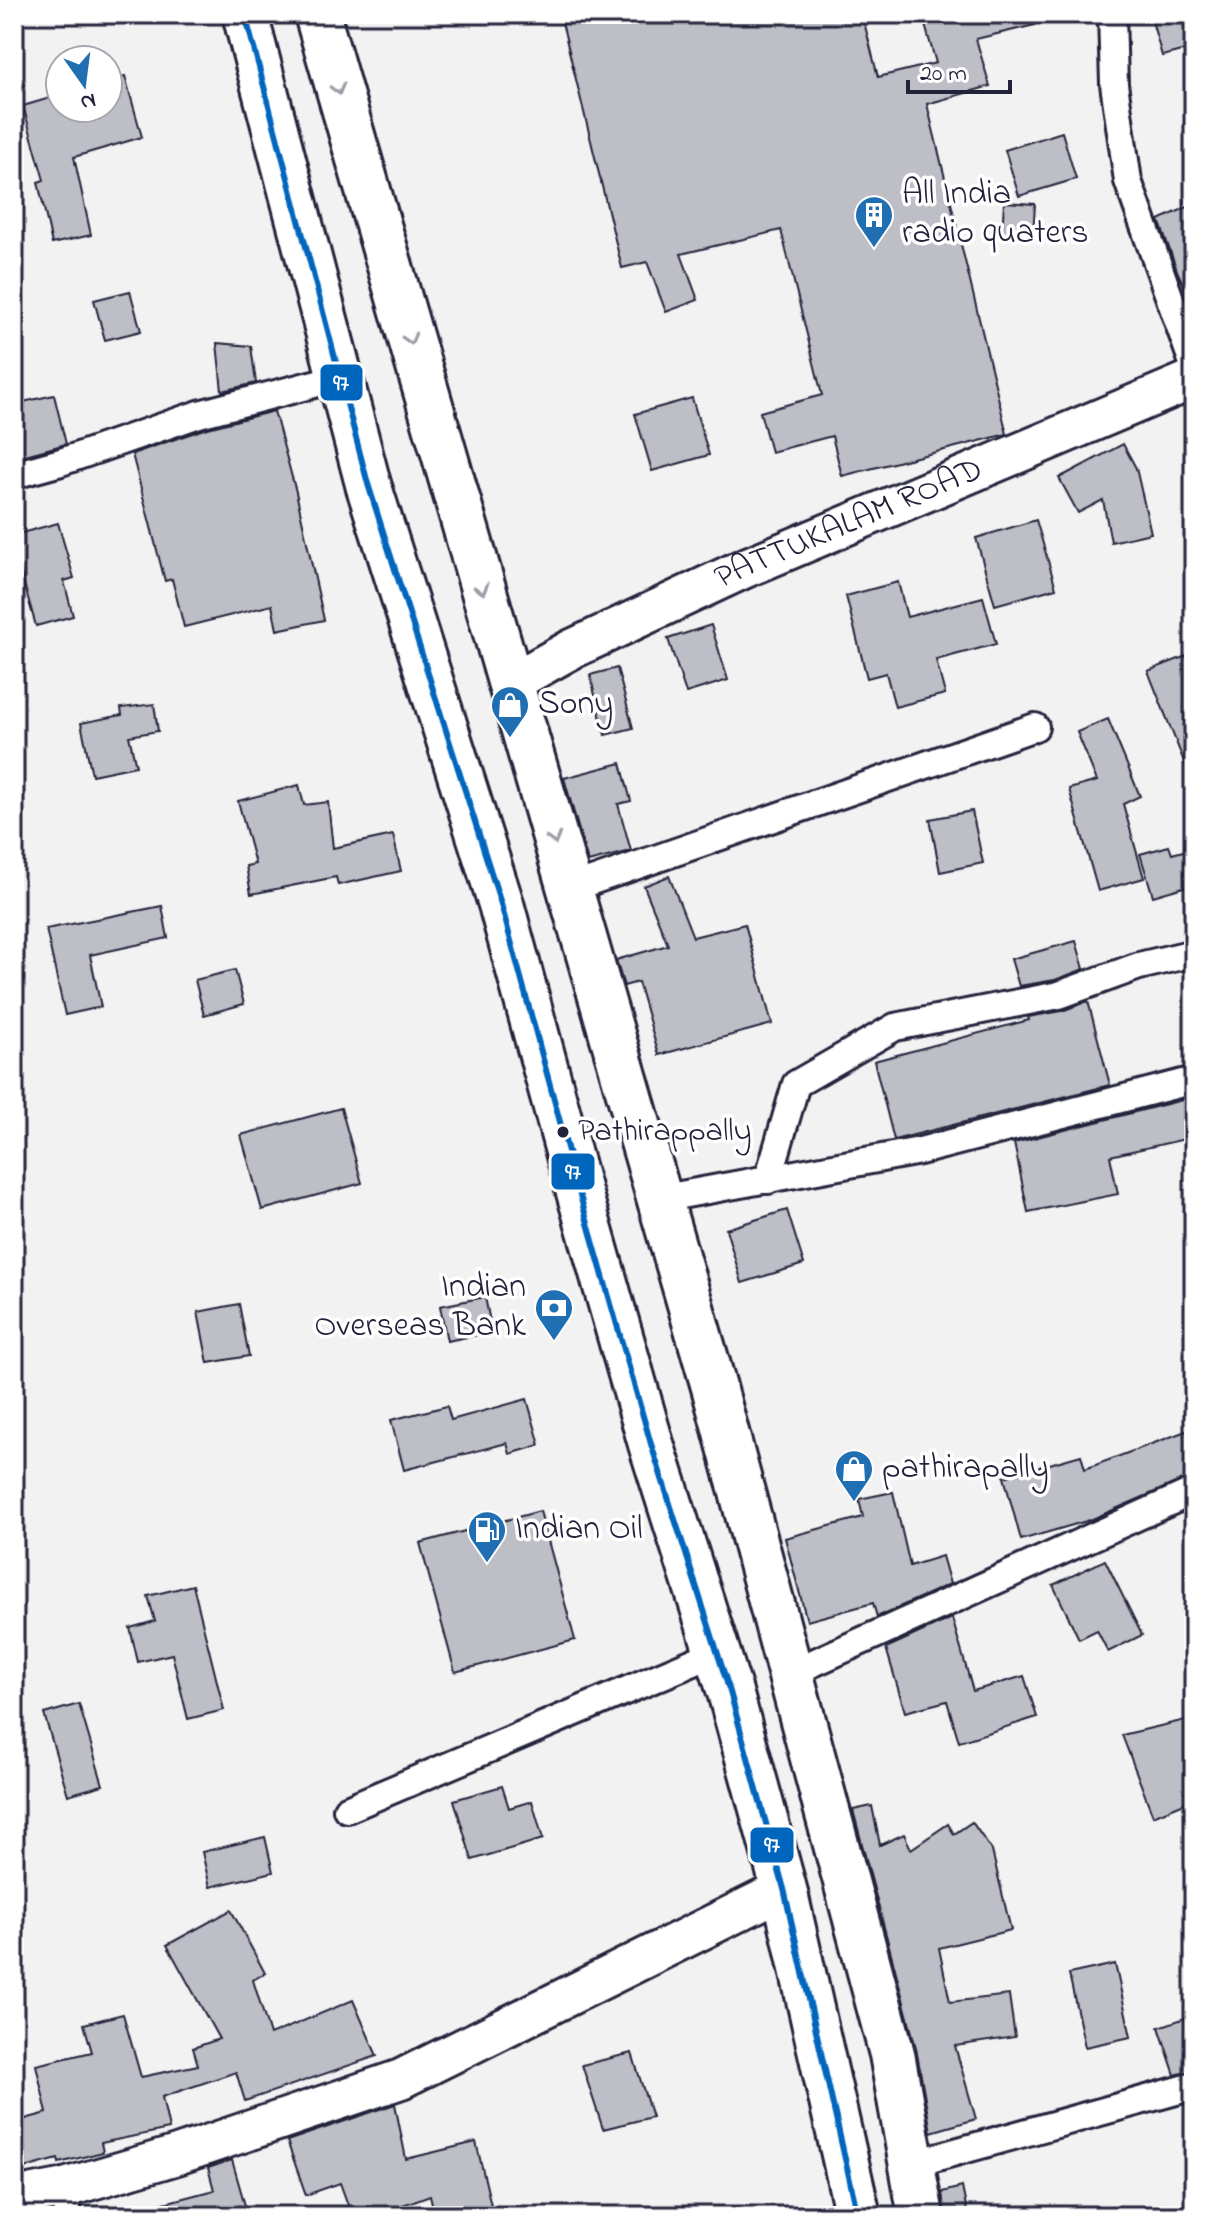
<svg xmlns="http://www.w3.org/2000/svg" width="1208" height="2230" font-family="'Indie Flower',sans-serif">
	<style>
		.building { fill: #bebec6; stroke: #22223b; stroke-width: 2 }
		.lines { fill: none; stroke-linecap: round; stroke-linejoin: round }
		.minor-casing { stroke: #22223b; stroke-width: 32 }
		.secondary-casing { stroke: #22223b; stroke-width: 44 }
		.trunk-casing { stroke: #22223b; stroke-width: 50 }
		.minor { stroke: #fff; stroke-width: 26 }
		.secondary { stroke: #fff; stroke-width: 38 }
		.trunk { stroke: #fff; stroke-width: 44 }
		.bus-1-casing { stroke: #fff; stroke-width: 12 }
		.bus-1 { stroke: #0065bd; stroke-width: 6 }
		.oneway { stroke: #9c9ca7 }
		.bus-dot { fill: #22223b; stroke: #fff; stroke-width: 3 }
		.labels { text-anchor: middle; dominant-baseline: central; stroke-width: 7; stroke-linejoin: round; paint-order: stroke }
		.bus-label { font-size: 32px; fill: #22223b; stroke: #fff; text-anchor: start }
		.poi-label { font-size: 34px; fill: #22223b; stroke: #fff; text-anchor: start }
		.street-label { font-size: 34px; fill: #22223b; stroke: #fff }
		.line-badge { stroke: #fff; stroke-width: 3 }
		.badge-label { font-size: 22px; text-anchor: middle; font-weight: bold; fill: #fff }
	</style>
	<rect width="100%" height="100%" fill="#f2f2f3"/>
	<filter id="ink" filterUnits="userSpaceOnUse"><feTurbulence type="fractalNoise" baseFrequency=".0125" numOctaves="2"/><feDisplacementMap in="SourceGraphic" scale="16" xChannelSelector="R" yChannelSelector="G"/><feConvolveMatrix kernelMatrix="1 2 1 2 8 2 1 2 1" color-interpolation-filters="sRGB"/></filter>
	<g filter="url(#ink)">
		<g class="building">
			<polygon points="560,14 862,14 878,77 936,63 923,18 938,14 1034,14 1035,25 976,39 990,86 927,104 1007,434 842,476 832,436 771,452 760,412 822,395 781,230 681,254 698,300 666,312 647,262 622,268"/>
			<polygon points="1150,14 1184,14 1193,48 1162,56"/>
			<polygon points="125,76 142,137 74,157 91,235 52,244 38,182 44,180 23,106 60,95 60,108 108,108 108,81"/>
			<polygon points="1062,132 1076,179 1019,196 1005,150"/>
			<polygon points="1004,202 1035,204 1033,236 1002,234"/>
			<polygon points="1194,204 1194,307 1178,273 1159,220"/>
			<polygon points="130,291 141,331 105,340 94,300"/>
			<polygon points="217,343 251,346 256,383 222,391"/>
			<polygon points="54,395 66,444 14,458 14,404"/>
			<polygon points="692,398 709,455 652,471 635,414"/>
			<polygon points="274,411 296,492 324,620 277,630 272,605 184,627 172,579 165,581 132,454 204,429"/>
			<polygon points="1123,444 1136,468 1151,533 1111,542 1103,500 1078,513 1059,478"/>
			<polygon points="1036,520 1056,588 995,605 976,538"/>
			<polygon points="58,523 74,578 64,581 73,616 36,626 14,549 14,535"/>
			<polygon points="898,582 907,617 983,597 996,644 936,660 945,694 895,707 886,673 867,678 846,596"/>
			<polygon points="711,625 728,680 686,693 668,639"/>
			<polygon points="1194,653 1194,782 1192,782 1148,671"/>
			<polygon points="617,668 633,728 605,735 590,675"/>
			<polygon points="154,704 158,731 129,736 136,766 92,775 81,723 122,715 121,708"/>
			<polygon points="1108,719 1140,796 1123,804 1144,878 1098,891 1069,789 1097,781 1077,732"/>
			<polygon points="621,763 631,801 618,804 631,851 588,862 564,778"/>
			<polygon points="299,785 304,805 328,802 333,848 393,835 401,871 338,885 336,877 251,894 246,866 255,864 238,801"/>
			<polygon points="972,811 983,863 940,872 930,819"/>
			<polygon points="1169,846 1172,854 1194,848 1194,884 1153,896 1140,854"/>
			<polygon points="669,876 693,937 745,924 772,1024 659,1055 638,982 624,986 616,960 668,945 644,886"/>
			<polygon points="162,906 168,938 90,955 101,1007 65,1015 46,929"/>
			<polygon points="1076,941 1084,969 1055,980 1019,986 1011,959"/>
			<polygon points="235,970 244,1004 204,1015 195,980"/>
			<polygon points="1088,1001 1110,1085 894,1140 874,1061 1029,1020 1028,1017 1062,1011"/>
			<polygon points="1194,1097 1194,1137 1110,1156 1118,1194 1028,1212 1014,1143"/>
			<polygon points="341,1108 362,1183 262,1210 241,1135"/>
			<polygon points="787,1210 804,1264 742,1283 726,1229"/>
			<polygon points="485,1297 492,1332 447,1341 440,1306"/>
			<polygon points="239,1304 249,1356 208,1363 198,1312"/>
			<polygon points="527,1399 540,1445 510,1454 507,1443 404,1470 391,1420 447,1406 451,1420"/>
			<polygon points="1194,1428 1194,1475 1090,1520 1021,1540 1004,1477 1081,1455 1085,1469"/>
			<polygon points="893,1492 910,1566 942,1556 950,1584 877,1617 873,1603 807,1621 785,1538 863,1517 859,1499"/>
			<polygon points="540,1511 575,1640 455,1672 420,1543"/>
			<polygon points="1105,1560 1142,1635 1108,1652 1097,1630 1079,1639 1053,1585"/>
			<polygon points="193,1585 224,1710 188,1719 172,1654 138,1662 130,1628 155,1621 148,1596"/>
			<polygon points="952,1618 973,1691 1024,1676 1037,1717 959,1742 947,1701 905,1712 886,1648"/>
			<polygon points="79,1704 103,1785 68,1795 44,1714"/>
			<polygon points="1194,1718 1194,1799 1153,1816 1122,1735"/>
			<polygon points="502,1786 509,1808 532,1801 543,1839 472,1860 454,1800"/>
			<polygon points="872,1806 880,1845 904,1834 911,1849 948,1824 954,1834 972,1822 992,1851 1011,1930 939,1948 950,2002 1009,1995 1015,2037 955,2046 976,2119 931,2132 916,2048 853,1810"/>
			<polygon points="265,1837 273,1872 210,1887 202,1852"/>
			<polygon points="231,1910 265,1973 253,1980 270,2035 353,2000 377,2056 245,2101 236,2072 162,2097 169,2129 101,2143 103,2152 59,2163 58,2159 14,2171 14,2122 47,2113 36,2065 92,2052 84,2024 123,2014 141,2077 198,2065 193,2048 219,2039 167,1945"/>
			<polygon points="1115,1964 1131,2037 1085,2047 1069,1974"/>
			<polygon points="1194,2015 1194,2070 1175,2075 1159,2027"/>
			<polygon points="632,2053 652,2117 603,2129 582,2065"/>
			<polygon points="395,2104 406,2159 476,2142 491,2205 447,2216 435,2216 430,2195 373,2216 352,2216 340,2183 306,2195 287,2141"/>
			<polygon points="232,2160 248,2216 150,2216 149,2207 214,2190 208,2168"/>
			<polygon points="962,2187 968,2216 945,2216 942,2192"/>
		</g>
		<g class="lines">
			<defs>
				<g id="minor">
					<polyline points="1112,14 1114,84 1128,181 1194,366"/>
					<polyline points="14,475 61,462 199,414 341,377"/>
					<polyline points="569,889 1035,727"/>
					<polyline points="768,1180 796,1084 895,1027 1059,995 1139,966 1194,953"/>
					<polyline points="659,1199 920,1151 1194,1080"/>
					<polyline points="791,1673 1194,1491"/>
					<polyline points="347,1809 717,1652"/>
					<polyline points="912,2164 1194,2086"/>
					<polyline points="61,2189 69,2216"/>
				</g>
				<g id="secondary">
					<path id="s1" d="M 509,684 L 570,650 L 743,569 L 1194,379"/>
					<polyline points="14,2198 61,2189 177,2155 401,2079 784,1889"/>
				</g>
				<g id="trunk">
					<polyline points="245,14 368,484 501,904 579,1192 651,1444 730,1692 784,1889 858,2216"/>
					<polyline points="317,14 714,1387 892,2054 921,2216"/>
				</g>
			</defs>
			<use href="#minor" class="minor-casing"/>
			<use href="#secondary" class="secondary-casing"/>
			<use href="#trunk" class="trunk-casing"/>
			<use href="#minor" class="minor"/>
			<use href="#secondary" class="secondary"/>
			<use href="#trunk" class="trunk"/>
			<defs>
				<polyline id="bus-1" points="245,14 368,484 501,904 579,1192 651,1444 730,1692 784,1889 858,2216"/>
			</defs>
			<use href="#bus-1" class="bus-1-casing"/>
			<use href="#bus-1" class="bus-1"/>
		</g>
		<defs><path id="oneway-chevron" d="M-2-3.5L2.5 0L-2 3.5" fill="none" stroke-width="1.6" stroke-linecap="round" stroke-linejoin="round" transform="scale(2)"/></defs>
		<g class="oneway">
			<use href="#oneway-chevron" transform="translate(338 89) rotate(75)"/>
			<use href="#oneway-chevron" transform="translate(410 339) rotate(74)"/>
			<use href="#oneway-chevron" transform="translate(482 589) rotate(74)"/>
			<use href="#oneway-chevron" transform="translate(554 839) rotate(74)"/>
		</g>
	</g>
	<defs>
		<symbol id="building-pin" viewBox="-11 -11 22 30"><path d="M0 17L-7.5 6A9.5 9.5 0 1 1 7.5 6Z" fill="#1f6fb2" stroke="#fff"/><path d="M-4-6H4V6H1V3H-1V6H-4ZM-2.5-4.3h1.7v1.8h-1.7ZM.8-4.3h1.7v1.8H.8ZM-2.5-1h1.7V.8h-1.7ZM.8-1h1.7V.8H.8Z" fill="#fff"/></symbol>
		<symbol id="shop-pin" viewBox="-11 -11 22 30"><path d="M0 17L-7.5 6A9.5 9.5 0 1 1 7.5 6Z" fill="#1f6fb2" stroke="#fff"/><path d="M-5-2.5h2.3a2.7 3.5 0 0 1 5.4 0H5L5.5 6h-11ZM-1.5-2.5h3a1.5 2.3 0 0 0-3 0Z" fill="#fff"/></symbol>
		<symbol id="bank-pin" viewBox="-11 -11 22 30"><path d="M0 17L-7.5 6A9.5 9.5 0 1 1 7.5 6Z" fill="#1f6fb2" stroke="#fff"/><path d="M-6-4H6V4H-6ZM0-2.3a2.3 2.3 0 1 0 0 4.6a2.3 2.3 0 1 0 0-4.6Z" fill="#fff"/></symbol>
		<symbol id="fuel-pin" viewBox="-11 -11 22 30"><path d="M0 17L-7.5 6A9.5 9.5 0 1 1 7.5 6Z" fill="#1f6fb2" stroke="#fff"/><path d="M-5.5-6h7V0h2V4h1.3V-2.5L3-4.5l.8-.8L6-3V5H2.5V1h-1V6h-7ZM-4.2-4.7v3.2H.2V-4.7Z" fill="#fff"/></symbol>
	</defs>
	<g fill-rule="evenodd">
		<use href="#building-pin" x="852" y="193" width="44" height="60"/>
		<use href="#shop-pin" x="488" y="683" width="44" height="60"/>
		<use href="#bank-pin" x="532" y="1286" width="44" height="60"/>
		<use href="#shop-pin" x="832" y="1447" width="44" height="60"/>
		<use href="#fuel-pin" x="465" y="1508" width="44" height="60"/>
	</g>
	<circle class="bus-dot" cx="563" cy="1132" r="7"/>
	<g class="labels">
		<g class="bus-label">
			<text x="578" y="1132">Pathirappally</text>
		</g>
		<g class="poi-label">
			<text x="902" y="195">All India<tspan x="902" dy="39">radio quaters</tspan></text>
			<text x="538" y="705">Sony</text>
			<text x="526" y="1288" text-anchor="end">Indian<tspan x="526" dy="39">Overseas Bank</tspan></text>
			<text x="882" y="1469">pathirapally</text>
			<text x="515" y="1530">Indian Oil</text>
		</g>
		<g class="street-label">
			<text stroke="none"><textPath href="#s1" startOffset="376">PATTUKALAM ROAD</textPath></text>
		</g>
	</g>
	<g class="line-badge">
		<rect x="319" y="363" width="45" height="39" rx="8" fill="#0065bd"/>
		<rect x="550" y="1152" width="46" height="39" rx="8" fill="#0065bd"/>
		<rect x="749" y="1826" width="46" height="38" rx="8" fill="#0065bd"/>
	</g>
	<g class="badge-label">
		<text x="341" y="390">97</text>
		<text x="573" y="1179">97</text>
		<text x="772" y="1852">97</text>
	</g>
	<rect width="1208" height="2230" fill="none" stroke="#fff" stroke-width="48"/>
	<rect x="24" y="24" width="1160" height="2182" fill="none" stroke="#22223b" stroke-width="3" filter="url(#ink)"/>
	<g transform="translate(84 84) rotate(166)"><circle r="38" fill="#ffffff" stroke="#a7a7b1" stroke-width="2"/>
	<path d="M0-6L14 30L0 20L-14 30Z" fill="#1f6fb2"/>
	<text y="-12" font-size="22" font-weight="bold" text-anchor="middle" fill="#22223b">N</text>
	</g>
	<path d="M908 80v12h102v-12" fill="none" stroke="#22223b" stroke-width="4"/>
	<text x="920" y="80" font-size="24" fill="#22223b" stroke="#ffffff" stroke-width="6" paint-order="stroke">20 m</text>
</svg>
